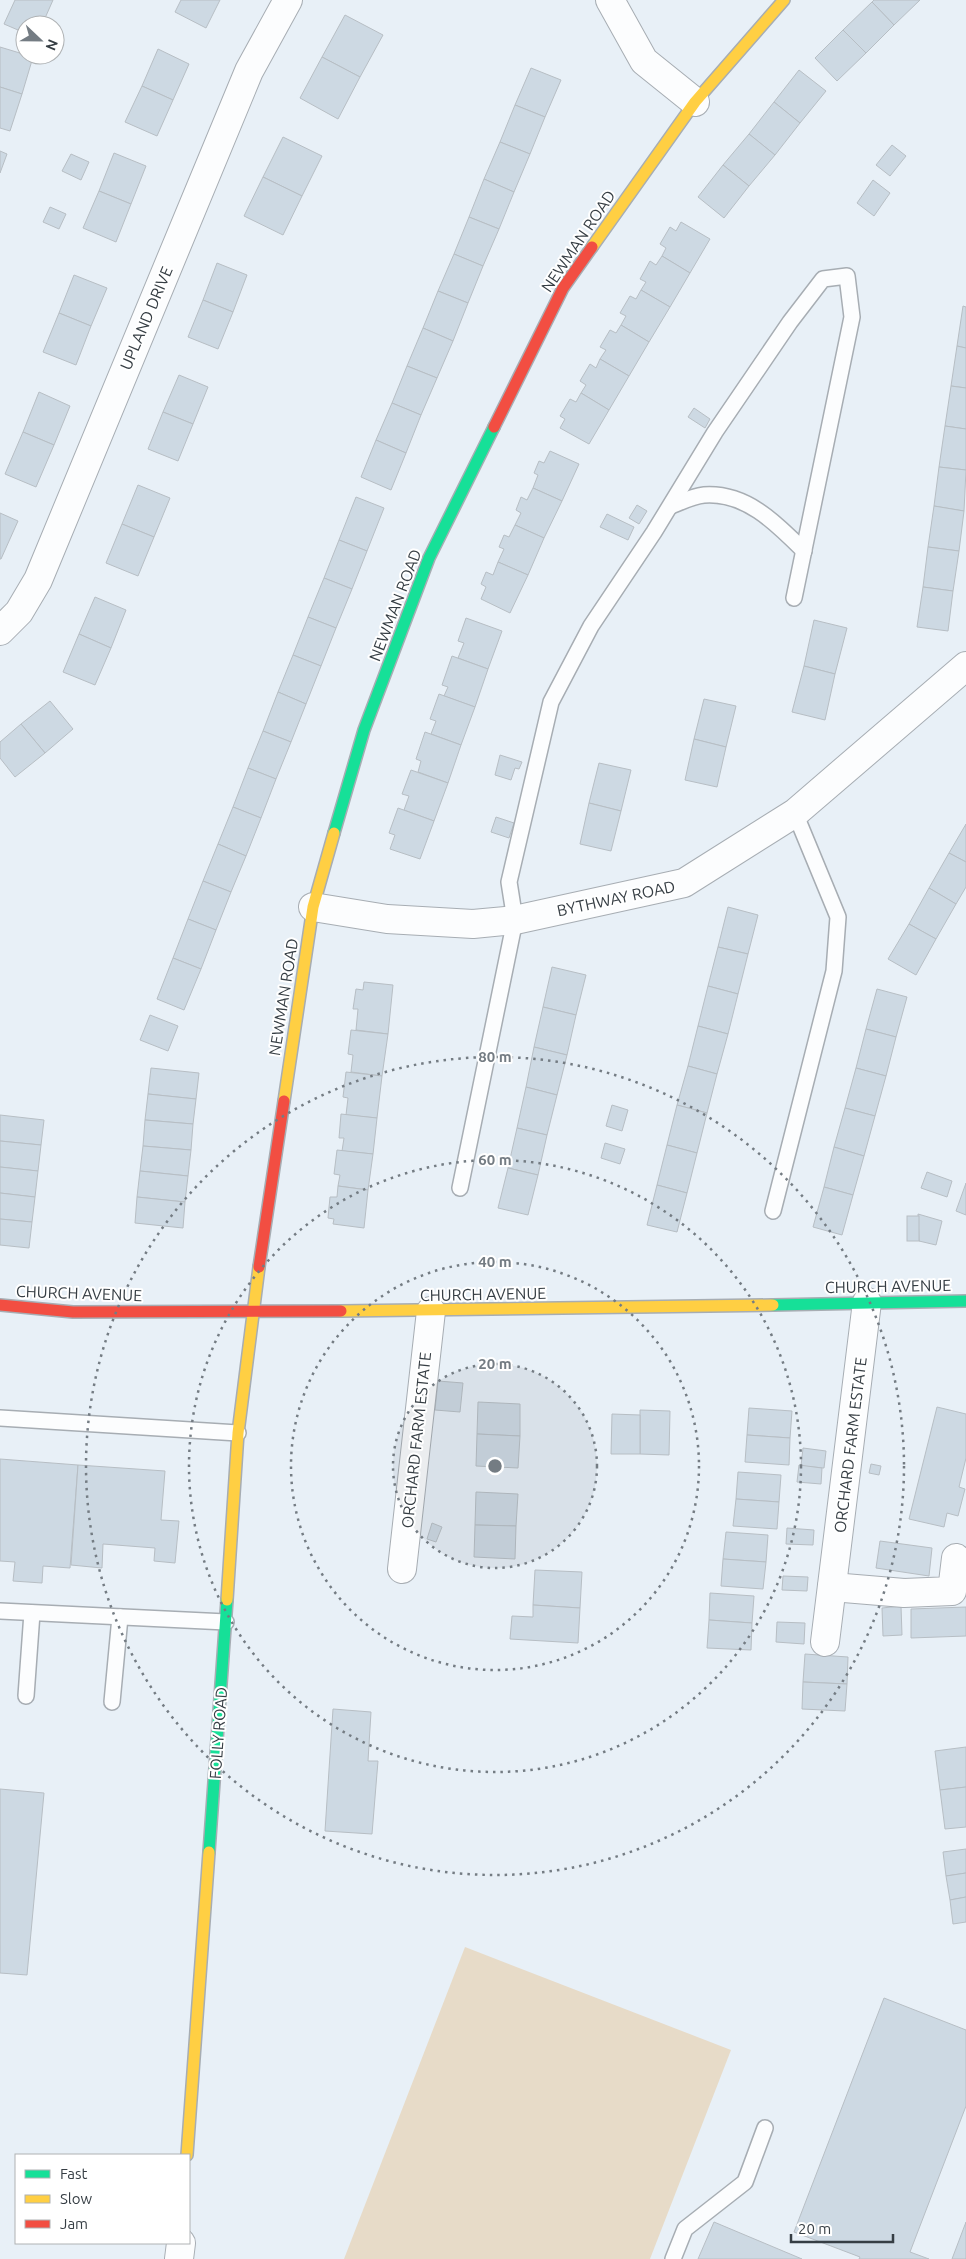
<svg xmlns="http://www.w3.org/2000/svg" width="966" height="2259" font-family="Ubuntu,sans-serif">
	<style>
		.green { fill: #e7dbc8 }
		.building { fill: #cdd9e3; stroke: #b7bec4 }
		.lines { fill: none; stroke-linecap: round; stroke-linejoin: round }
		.lane-casing { stroke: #a7adb3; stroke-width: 18 }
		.street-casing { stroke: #a7adb3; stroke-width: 30 }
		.fast-casing { stroke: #a7adb3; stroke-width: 14 }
		.slow-casing { stroke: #a7adb3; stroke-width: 14 }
		.jam-casing { stroke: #a7adb3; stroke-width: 14 }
		.lane { stroke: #fcfdfe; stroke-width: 15 }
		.street { stroke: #fcfdfe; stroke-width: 28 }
		.fast { stroke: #16e098; stroke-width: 11 }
		.slow { stroke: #ffcf43; stroke-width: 11 }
		.jam { stroke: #f24e42; stroke-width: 11 }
		.ring { fill: none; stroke: #747c83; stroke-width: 2.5; stroke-dasharray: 2.5 5 }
		.labels { text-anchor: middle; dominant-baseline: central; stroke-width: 4; stroke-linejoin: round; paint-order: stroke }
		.street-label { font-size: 16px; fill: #363e44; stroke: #fff }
		.centre { fill: #747c83; stroke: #fff; stroke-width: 2.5 }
		.ring-label { font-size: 15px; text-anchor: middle; font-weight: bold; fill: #747c83; stroke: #fff; stroke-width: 4; stroke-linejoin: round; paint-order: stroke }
	</style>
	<rect width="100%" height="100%" fill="#e8f0f7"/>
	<polygon class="green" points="465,1947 731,2050 650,2259 344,2259"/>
	<g class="building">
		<polygon points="15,0 53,0 42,25 25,25 25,33 4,24"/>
		<polygon points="181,0 220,0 206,28 175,12"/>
		<polygon points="874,0 920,0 894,25 872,2"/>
		<polygon points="872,2 894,25 866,53 843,30"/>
		<polygon points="345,15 383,35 360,77 322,57"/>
		<polygon points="843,30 866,53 837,81 815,58"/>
		<polygon points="0,47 33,57 22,94 0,87"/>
		<polygon points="158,49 189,64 173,100 142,86"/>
		<polygon points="322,57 360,77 338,119 300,98"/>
		<polygon points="531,68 561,80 545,117 515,105"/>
		<polygon points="799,70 826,91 800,123 774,102"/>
		<polygon points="142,86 173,100 157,136 125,122"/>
		<polygon points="0,87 22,94 10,131 0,128"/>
		<polygon points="774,102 800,123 775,155 749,134"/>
		<polygon points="515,105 545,117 530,154 500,142"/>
		<polygon points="749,134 775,155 749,186 723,165"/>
		<polygon points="283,137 322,156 302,196 263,177"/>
		<polygon points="500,142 530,154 514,192 484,179"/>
		<polygon points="892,145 906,156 890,176 876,165"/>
		<polygon points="0,151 7,154 0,173"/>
		<polygon points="114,153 146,166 131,204 99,191"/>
		<polygon points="71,154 89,162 81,180 62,171"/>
		<polygon points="723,165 749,186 724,218 698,197"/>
		<polygon points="263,177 302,196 283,235 244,216"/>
		<polygon points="484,179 514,192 499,229 469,217"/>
		<polygon points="873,180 890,193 874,216 857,203"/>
		<polygon points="99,191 131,204 116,242 83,228"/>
		<polygon points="50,207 66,214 59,229 43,222"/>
		<polygon points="469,217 499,229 483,266 454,254"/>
		<polygon points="681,222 710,239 690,273 662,256 666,248 660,244 670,227 676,231"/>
		<polygon points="454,254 483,266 468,303 438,291"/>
		<polygon points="662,256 690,273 670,307 641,290 646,282 640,279 650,261 656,265"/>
		<polygon points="217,263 247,275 233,312 203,300"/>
		<polygon points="74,275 107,288 91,326 59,313"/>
		<polygon points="641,290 670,307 649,342 621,325 626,316 620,313 630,296 636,299"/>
		<polygon points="438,291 468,303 453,341 423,328"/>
		<polygon points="203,300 233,312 218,349 188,337"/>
		<polygon points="963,306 966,307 966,348 957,346"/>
		<polygon points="59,313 91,326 76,365 43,352"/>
		<polygon points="621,325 649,342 629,376 600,359 606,350 600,347 610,330 616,333"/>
		<polygon points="423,328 453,341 437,378 407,366"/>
		<polygon points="957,346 966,348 966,388 951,386"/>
		<polygon points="600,359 629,376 609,410 581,393 586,385 580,381 590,364 596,368"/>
		<polygon points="407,366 437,378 421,415 392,403"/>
		<polygon points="179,375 208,387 193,424 163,412"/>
		<polygon points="951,386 966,388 966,429 945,426"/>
		<polygon points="39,392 70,406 54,445 23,432"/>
		<polygon points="581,393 609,410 589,444 560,428 565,419 560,416 570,399 576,402"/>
		<polygon points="392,403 421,415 406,453 376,440"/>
		<polygon points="694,408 710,419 705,428 688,417"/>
		<polygon points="163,412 193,424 178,461 148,449"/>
		<polygon points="945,426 966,429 966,470 939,467"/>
		<polygon points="23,432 54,445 36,487 5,474"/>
		<polygon points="376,440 406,453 391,490 361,477"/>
		<polygon points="550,451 579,464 562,501 533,488 538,475 534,473 539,461 544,463"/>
		<polygon points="939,467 966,470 964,511 934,506"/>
		<polygon points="138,485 170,498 154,537 122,524"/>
		<polygon points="533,488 562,501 544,538 515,525 521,513 516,510 521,497 527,500"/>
		<polygon points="356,497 384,508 367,551 339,540"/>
		<polygon points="637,505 647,511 639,524 629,518"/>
		<polygon points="934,506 964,511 959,551 928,547"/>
		<polygon points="0,513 18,521 1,559 0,559"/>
		<polygon points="607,514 634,527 628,540 600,527"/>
		<polygon points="122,524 154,537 138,576 106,563"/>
		<polygon points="515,525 544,538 528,575 498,562 504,549 499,547 504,535 509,537"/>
		<polygon points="339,540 367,551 352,589 324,578"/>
		<polygon points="928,547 959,551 953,591 923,587"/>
		<polygon points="498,562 528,575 510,613 481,599 486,587 481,584 486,572 493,575"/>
		<polygon points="324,578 352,589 336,628 308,617"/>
		<polygon points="923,587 953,591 948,631 917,627"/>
		<polygon points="95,597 126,610 111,648 79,634"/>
		<polygon points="308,617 336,628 321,666 293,655"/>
		<polygon points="466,618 502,631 488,669 458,658 464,643 458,641"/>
		<polygon points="814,620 847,628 835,674 804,666"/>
		<polygon points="79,634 111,648 95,685 63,672"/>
		<polygon points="293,655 321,666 306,704 278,692"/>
		<polygon points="452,656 488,669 475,707 444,696 448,687 442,685"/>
		<polygon points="804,666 835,674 825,720 792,712"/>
		<polygon points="278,692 306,704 291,742 263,731"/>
		<polygon points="439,694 475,707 461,745 431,734 436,721 430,719"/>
		<polygon points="704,699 736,706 726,747 694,739"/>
		<polygon points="50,701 73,729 45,753 21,724"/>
		<polygon points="21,724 45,753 15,777 0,758 0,742"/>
		<polygon points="263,731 291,742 276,779 248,768"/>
		<polygon points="425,732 461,745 448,783 418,772 421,761 416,759"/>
		<polygon points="694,739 726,747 717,787 685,780"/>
		<polygon points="500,755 522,762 519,769 515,768 511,780 495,775"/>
		<polygon points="599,763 631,770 621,811 589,803"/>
		<polygon points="248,768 276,779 261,818 233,807"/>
		<polygon points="411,770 448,783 434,821 404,810 409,796 402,794"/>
		<polygon points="589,803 621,811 611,851 580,844"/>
		<polygon points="233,807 261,818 246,856 218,844"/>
		<polygon points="398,808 434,821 420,859 390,849 395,835 389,833"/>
		<polygon points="496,817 514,823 509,838 491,832"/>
		<polygon points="966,824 966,862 949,853"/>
		<polygon points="218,844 246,856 231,892 203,881"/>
		<polygon points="949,853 966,862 966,887 956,904 929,888"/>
		<polygon points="203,881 231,892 216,930 188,919"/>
		<polygon points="929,888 956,904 936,939 909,924"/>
		<polygon points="728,907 758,915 748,954 718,947"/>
		<polygon points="188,919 216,930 201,969 173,958"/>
		<polygon points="909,924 936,939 916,975 888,959"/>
		<polygon points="718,947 748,954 738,994 708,986"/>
		<polygon points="173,958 201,969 184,1010 157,999"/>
		<polygon points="552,967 586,975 576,1015 543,1007"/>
		<polygon points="364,982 393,985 388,1034 356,1030 358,1009 353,1009 356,989 363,990"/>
		<polygon points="708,986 738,994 728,1034 698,1026"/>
		<polygon points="877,989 907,997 896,1037 866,1029"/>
		<polygon points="543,1007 576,1015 567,1055 534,1047"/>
		<polygon points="150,1015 178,1026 168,1051 140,1040"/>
		<polygon points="698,1026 728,1034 717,1074 688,1066"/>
		<polygon points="866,1029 896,1037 886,1076 856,1068"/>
		<polygon points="351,1030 388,1034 382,1076 351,1072 353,1055 348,1054"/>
		<polygon points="534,1047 567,1055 557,1095 526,1087"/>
		<polygon points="688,1066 717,1074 707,1113 677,1105"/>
		<polygon points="151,1068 199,1073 196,1099 148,1094"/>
		<polygon points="856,1068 886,1076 875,1116 845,1108"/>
		<polygon points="346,1072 382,1076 377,1118 346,1115 348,1098 343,1097"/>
		<polygon points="526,1087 557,1095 547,1135 517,1128"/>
		<polygon points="148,1094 196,1099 193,1124 145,1120"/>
		<polygon points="612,1105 628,1110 622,1131 606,1126"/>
		<polygon points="677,1105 707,1113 697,1153 667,1145"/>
		<polygon points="845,1108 875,1116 864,1156 834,1147"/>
		<polygon points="341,1114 377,1118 373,1154 342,1151 344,1138 339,1138"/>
		<polygon points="0,1115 44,1120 41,1145 0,1141"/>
		<polygon points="145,1120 193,1124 191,1150 143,1146"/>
		<polygon points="517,1128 547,1135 538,1175 508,1168"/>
		<polygon points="0,1141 41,1145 38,1171 0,1167"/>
		<polygon points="605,1143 625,1149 620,1164 601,1158"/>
		<polygon points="667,1145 697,1153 687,1193 657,1185"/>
		<polygon points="143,1146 191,1150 188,1176 140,1171"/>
		<polygon points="834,1147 864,1156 853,1195 824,1187"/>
		<polygon points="337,1150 373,1154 368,1190 338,1186 340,1175 334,1174"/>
		<polygon points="0,1167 38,1171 35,1197 0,1193"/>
		<polygon points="508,1168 538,1175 528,1215 498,1208"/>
		<polygon points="140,1171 188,1176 185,1202 137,1197"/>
		<polygon points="927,1172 952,1181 947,1197 921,1188"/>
		<polygon points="966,1183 966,1215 956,1211"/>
		<polygon points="657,1185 687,1193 677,1232 647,1225"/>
		<polygon points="338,1186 368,1190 364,1228 333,1224 334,1219 328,1218 330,1197 337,1197"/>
		<polygon points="824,1187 853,1195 842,1235 813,1227"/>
		<polygon points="0,1193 35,1197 32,1222 0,1219"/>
		<polygon points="137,1197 185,1202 183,1228 135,1223"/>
		<polygon points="918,1214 942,1221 936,1245 919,1241"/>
		<rect x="907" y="1216" width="12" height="25"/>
		<polygon points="0,1219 32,1222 29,1248 0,1245"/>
		<polygon points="438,1381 463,1383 460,1412 435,1410"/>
		<polygon points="478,1402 520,1404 520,1436 477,1434"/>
		<polygon points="937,1407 966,1414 966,1458 959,1487 965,1489 958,1516 947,1513 944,1527 909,1519"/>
		<polygon points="749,1408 792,1411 790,1438 747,1435"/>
		<polygon points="640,1410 670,1411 669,1455 640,1454"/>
		<polygon points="612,1414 640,1415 640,1454 611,1454"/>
		<polygon points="477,1434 520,1436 518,1468 476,1466"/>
		<polygon points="747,1435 790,1438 789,1465 745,1462"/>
		<polygon points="803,1448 826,1451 824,1468 801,1466"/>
		<polygon points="0,1459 78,1465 70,1568 43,1566 42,1583 13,1581 15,1562 0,1561"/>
		<polygon points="871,1464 881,1466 879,1475 869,1473"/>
		<polygon points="78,1465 165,1471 161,1520 179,1521 175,1563 154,1561 155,1548 103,1544 102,1568 71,1565"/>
		<polygon points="799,1465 822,1468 821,1484 797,1482"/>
		<polygon points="738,1472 781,1475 779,1502 736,1499"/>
		<polygon points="476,1492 518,1494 516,1526 475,1525"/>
		<polygon points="736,1499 779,1502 777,1529 733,1526"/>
		<polygon points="432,1523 442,1527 436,1542 427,1539"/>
		<polygon points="475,1525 516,1526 515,1559 474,1557"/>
		<polygon points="787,1528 814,1530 813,1545 786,1544"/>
		<polygon points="726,1532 768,1535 766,1562 723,1559"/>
		<polygon points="880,1541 932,1548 929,1576 876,1568"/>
		<polygon points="723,1559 766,1562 763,1589 721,1586"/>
		<polygon points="535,1570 582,1572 580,1608 533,1605"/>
		<polygon points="783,1576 808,1577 807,1591 782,1590"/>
		<polygon points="710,1593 754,1596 752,1623 709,1620"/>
		<polygon points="533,1605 580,1608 578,1643 510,1639 512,1616 533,1617"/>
		<polygon points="901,1606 902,1635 883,1636 882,1608"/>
		<polygon points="966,1607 966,1636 911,1638 911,1609"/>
		<polygon points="709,1620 752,1623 751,1650 707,1648"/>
		<polygon points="777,1622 805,1623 804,1644 776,1642"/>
		<polygon points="805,1654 848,1657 847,1684 803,1682"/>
		<polygon points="803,1682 847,1684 845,1711 802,1709"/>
		<polygon points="333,1709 371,1712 368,1761 378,1761 372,1834 325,1831"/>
		<polygon points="966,1747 966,1787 940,1790 935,1751"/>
		<polygon points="966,1787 966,1827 945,1829 940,1790"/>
		<polygon points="0,1789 44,1793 27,1975 0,1973"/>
		<polygon points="966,1849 966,1873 946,1876 943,1852"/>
		<polygon points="966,1873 966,1897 950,1900 946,1876"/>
		<polygon points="966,1897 966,1922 953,1924 950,1900"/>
		<polygon points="884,1998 966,2030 966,2106 910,2252 929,2259 859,2259 860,2257 794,2232"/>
		<polygon points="714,2222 802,2259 698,2259"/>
		<polygon points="966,2222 966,2259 952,2259"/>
	</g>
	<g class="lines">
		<defs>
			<g id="lane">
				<path d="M 671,506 C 681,502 693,496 704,495 C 746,492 776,523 804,551"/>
				<polyline points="460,1188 515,920 509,882 551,702 591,626 654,532 715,432 790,322 823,279 847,276 852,317 794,598"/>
				<polyline points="773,1211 834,971 838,917 795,813"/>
				<polyline points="0,1418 238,1433"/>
				<polyline points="0,1611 226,1622"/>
				<polyline points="26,1696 32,1613"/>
				<polyline points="112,1702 120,1617"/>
				<polyline points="673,2259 685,2229 745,2182 765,2128"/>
			</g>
			<g id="street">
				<polyline points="610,0 644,61 695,102"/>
				<polyline points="0,631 19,612 38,580 249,71 288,0"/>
				<polyline points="313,907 387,919 473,924 515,920 684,883 795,813 966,666"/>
				<polyline points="402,1569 431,1311"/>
				<polyline points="832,1587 904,1593 952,1591 956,1558"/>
				<polyline points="825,1642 867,1302"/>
				<polyline points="179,2259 181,2243"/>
			</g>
			<g id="fast">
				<polyline points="334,833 364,730 429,558 494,427"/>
				<polyline points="773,1305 966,1301"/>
				<polyline points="209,1852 227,1600"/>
			</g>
			<g id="slow">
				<polyline points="592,247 695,102 784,0"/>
				<polyline points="284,1101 313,907 334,833"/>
				<polyline points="341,1311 773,1305"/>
				<polyline points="227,1600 238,1433 259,1267"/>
				<polyline points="187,2155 209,1852"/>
			</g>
			<g id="jam">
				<polyline points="494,427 563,288 592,247"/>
				<polyline points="259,1267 284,1101"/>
				<polyline points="0,1305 73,1312 341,1311"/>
			</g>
		</defs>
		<use href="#lane" class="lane-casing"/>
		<use href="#street" class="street-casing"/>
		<use href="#fast" class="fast-casing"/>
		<use href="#slow" class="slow-casing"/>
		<use href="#jam" class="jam-casing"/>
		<use href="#lane" class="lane"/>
		<use href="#street" class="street"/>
		<use href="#fast" class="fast"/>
		<use href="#slow" class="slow"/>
		<use href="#jam" class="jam"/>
	</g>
	<circle cx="495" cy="1466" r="102" fill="#747c83" fill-opacity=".12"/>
	<g class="ring">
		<circle cx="495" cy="1466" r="102"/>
		<circle cx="495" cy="1466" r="204"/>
		<circle cx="495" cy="1466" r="306"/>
		<circle cx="495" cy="1466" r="409"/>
	</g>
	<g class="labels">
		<g class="street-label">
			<text transform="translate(578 241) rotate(-56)">NEWMAN ROAD</text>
			<text transform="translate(146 318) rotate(-67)">UPLAND DRIVE</text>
			<text transform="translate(395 605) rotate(-69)">NEWMAN ROAD</text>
			<text transform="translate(616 898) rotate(-12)">BYTHWAY ROAD</text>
			<text transform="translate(283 997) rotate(-81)">NEWMAN ROAD</text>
			<text transform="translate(888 1286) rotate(-1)">CHURCH AVENUE</text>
			<text transform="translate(79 1293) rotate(2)">CHURCH AVENUE</text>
			<text transform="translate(483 1294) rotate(-1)">CHURCH AVENUE</text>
			<text transform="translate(416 1440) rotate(-84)">ORCHARD FARM ESTATE</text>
			<text transform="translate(850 1445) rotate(-83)">ORCHARD FARM ESTATE</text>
			<text transform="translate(218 1733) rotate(-86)">FOLLY ROAD</text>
		</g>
	</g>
	<circle cx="495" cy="1466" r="8" class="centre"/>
	<g class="ring-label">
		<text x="495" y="1062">80 m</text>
		<text x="495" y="1165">60 m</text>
		<text x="495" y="1267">40 m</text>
		<text x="495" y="1369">20 m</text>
	</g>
	<rect x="15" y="2154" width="175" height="90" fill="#ffffff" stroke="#afb2b4"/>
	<rect x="25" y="2170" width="25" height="8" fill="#16e098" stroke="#afb2b4"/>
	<text x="60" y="2179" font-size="15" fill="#363e44">Fast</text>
	<rect x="25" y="2195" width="25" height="8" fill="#ffcf43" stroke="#afb2b4"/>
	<text x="60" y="2204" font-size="15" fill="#363e44">Slow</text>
	<rect x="25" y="2220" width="25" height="8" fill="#f24e42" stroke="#afb2b4"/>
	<text x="60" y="2229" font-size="15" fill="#363e44">Jam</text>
	<g transform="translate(40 40) rotate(112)"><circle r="24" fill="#ffffff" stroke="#afb2b4"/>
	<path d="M0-4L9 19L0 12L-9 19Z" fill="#747c83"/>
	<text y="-8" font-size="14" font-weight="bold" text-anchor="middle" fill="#363e44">N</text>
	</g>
	<path d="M791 2234v8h102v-8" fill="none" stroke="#363e44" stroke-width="2.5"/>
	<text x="798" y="2234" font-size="15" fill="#363e44" stroke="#ffffff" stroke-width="4" paint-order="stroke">20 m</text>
</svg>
